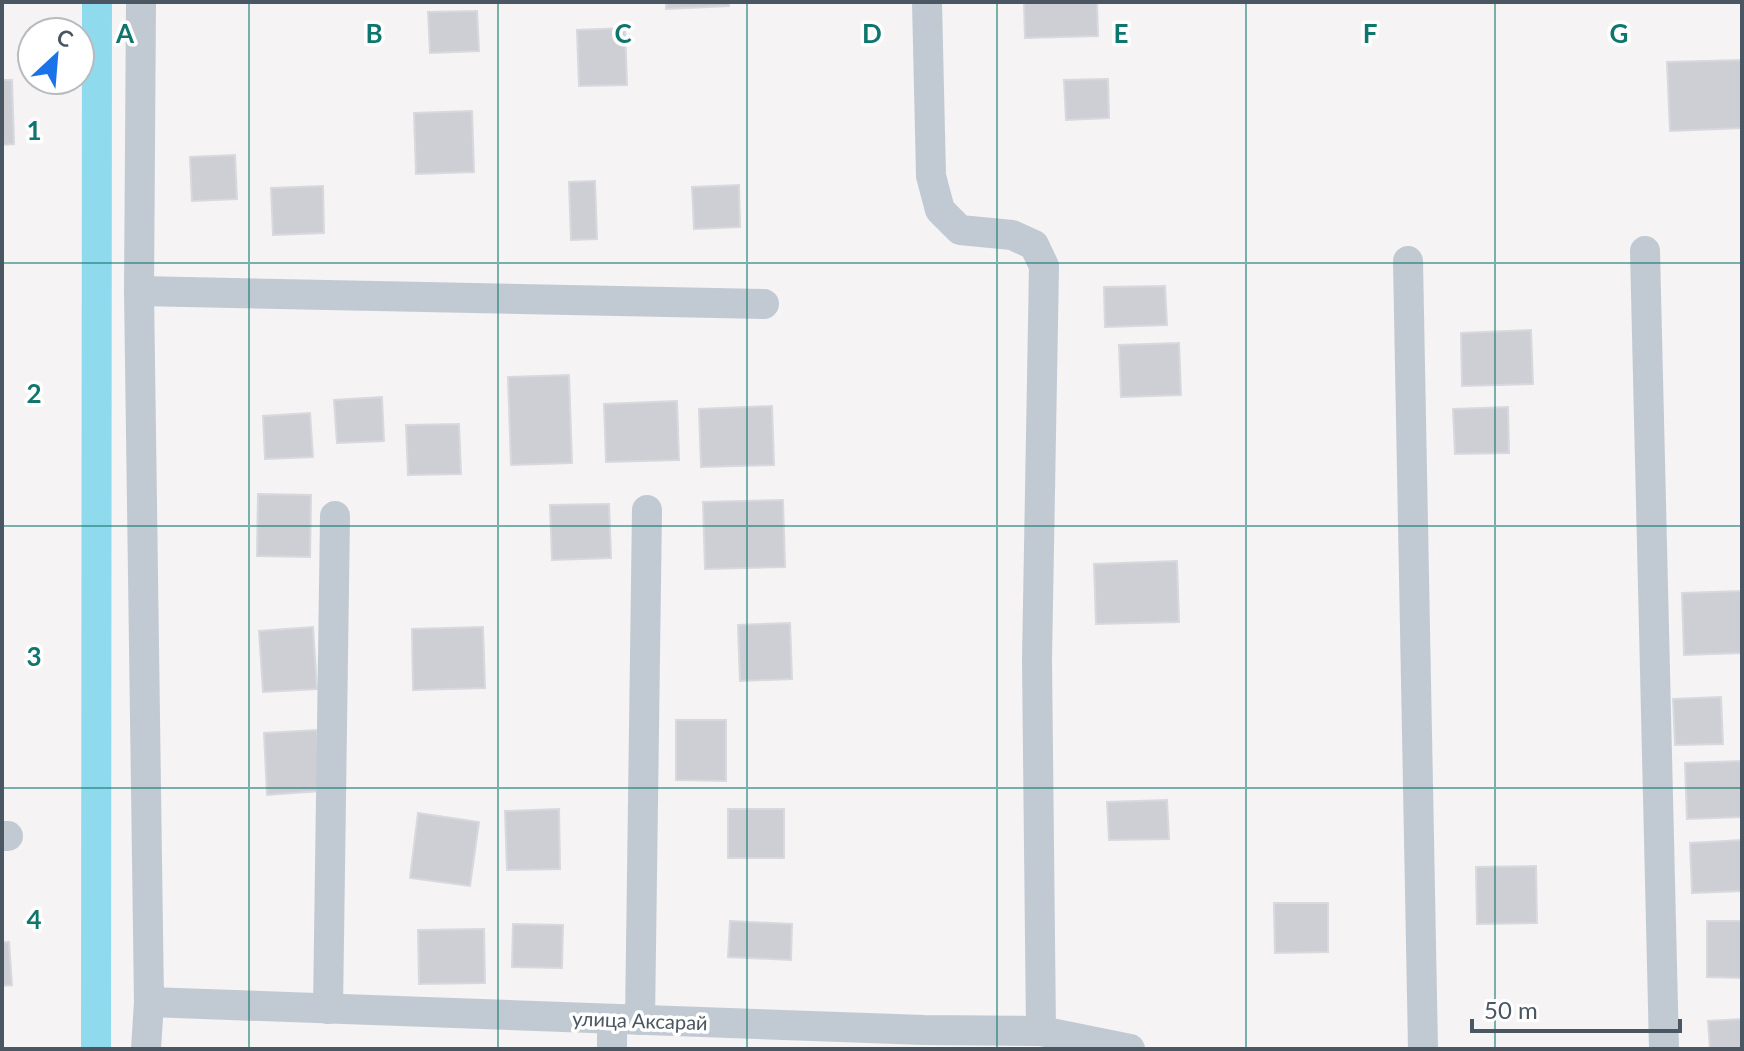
<svg xmlns="http://www.w3.org/2000/svg" width="1744" height="1051" font-family="Lato,sans-serif">
	<style>
		.lines { fill: none; stroke-linecap: round; stroke-linejoin: round }
		.canal { stroke: #90daee; stroke-width: 30 }
		.building { fill: #cdcfd5; stroke: #d7d9de; stroke-width: 2 }
		.minor { stroke: #c1cad2; stroke-width: 30 }
		.grid { fill: none; stroke: #0f766e; stroke-width: 2; stroke-opacity: 0.55 }
		.labels { text-anchor: middle; dominant-baseline: central; stroke-width: 7; stroke-linejoin: round; paint-order: stroke }
		.street-label { font-size: 20px; fill: #4a5661; stroke: #fff }
		.grid-label { font-size: 26px; text-anchor: middle; font-weight: bold; fill: #0f766e; stroke: #fff; stroke-width: 7; stroke-linejoin: round; paint-order: stroke }
	</style>
	<rect width="100%" height="100%" fill="#f5f3f3"/>
	<g class="lines">
		<polyline class="canal" points="96,1049 97,2"/>
	</g>
	<g class="building">
		<polygon points="666,2 729,2 729,6 666,9"/>
		<polygon points="1024,2 1097,2 1098,36 1025,38"/>
		<polygon points="477,11 479,51 430,53 428,12"/>
		<polygon points="625,28 627,85 579,86 577,30"/>
		<polygon points="1742,60 1742,128 1670,131 1667,62"/>
		<polygon points="1108,79 1109,118 1066,120 1064,80"/>
		<polygon points="2,80 12,80 14,144 2,145"/>
		<polygon points="472,111 474,172 416,174 414,113"/>
		<polygon points="235,155 237,199 192,201 190,157"/>
		<polygon points="595,181 597,239 571,240 569,182"/>
		<polygon points="739,185 740,227 694,229 692,187"/>
		<polygon points="323,186 324,233 273,235 271,188"/>
		<polygon points="1165,286 1167,325 1105,327 1104,287"/>
		<polygon points="1531,330 1533,384 1462,386 1461,333"/>
		<polygon points="1179,343 1181,395 1121,397 1119,345"/>
		<polygon points="569,375 572,463 511,465 508,377"/>
		<polygon points="382,397 384,441 337,443 334,400"/>
		<polygon points="677,401 679,460 606,462 604,404"/>
		<polygon points="772,406 774,465 701,467 699,409"/>
		<polygon points="1508,407 1509,453 1455,454 1453,409"/>
		<polygon points="310,413 313,457 265,459 263,416"/>
		<polygon points="459,424 461,474 408,475 406,425"/>
		<polygon points="258,494 311,495 310,557 257,556"/>
		<polygon points="783,500 785,567 705,569 703,502"/>
		<polygon points="609,504 611,558 552,560 550,505"/>
		<polygon points="1177,561 1179,622 1096,624 1094,564"/>
		<polygon points="1742,591 1742,653 1684,655 1682,593"/>
		<polygon points="790,623 792,679 740,681 738,625"/>
		<polygon points="313,627 317,689 263,692 259,631"/>
		<polygon points="483,627 485,688 413,690 412,629"/>
		<polygon points="1721,697 1723,744 1675,745 1673,699"/>
		<polygon points="676,720 726,720 726,781 676,780"/>
		<polygon points="317,730 321,791 267,795 264,733"/>
		<polygon points="1742,761 1742,817 1687,819 1685,763"/>
		<polygon points="1167,800 1169,839 1109,840 1107,802"/>
		<polygon points="559,809 560,869 507,870 505,811"/>
		<rect x="728" y="809" width="56" height="49"/>
		<polygon points="418,813 479,822 470,886 410,878"/>
		<polygon points="1742,840 1742,891 1692,893 1690,843"/>
		<polygon points="1536,866 1537,923 1477,924 1476,867"/>
		<polygon points="1274,903 1328,903 1328,952 1275,953"/>
		<polygon points="730,921 792,924 791,960 728,957"/>
		<polygon points="1707,921 1742,921 1742,978 1707,977"/>
		<polygon points="513,924 563,925 562,968 512,967"/>
		<polygon points="484,929 485,983 419,984 418,930"/>
		<polygon points="2,942 9,942 12,985 2,986"/>
		<polygon points="1742,1019 1742,1049 1710,1049 1708,1021"/>
	</g>
	<g class="lines">
		<g class="minor">
			<polyline points="141,2 139,291 149,1002 146,1049"/>
			<polyline points="927,2 931,176 940,210 960,230 1012,235 1034,245 1044,266 1037,660 1041,1031"/>
			<polyline points="1645,251 1664,1049"/>
			<polyline points="1408,261 1423,1049"/>
			<polyline points="139,291 764,304"/>
			<polyline points="2,836 8,836"/>
			<polyline points="149,1002 924,1030 1041,1031 1130,1049"/>
			<polyline points="328,1009 335,516"/>
			<polyline points="612,1019 612,1049"/>
			<polyline points="640,1020 647,510"/>
		</g>
	</g>
	<path class="grid" d="M 249,2 L 249,1049M 498,2 L 498,1049M 747,2 L 747,1049M 997,2 L 997,1049M 1246,2 L 1246,1049M 1495,2 L 1495,1049M 2,263 L 1742,263M 2,526 L 1742,526M 2,788 L 1742,788"/>
	<g class="labels">
		<g class="street-label">
			<text transform="translate(640 1020) rotate(2)">улица Аксарай</text>
		</g>
	</g>
	<g class="grid-label">
		<text x="125" y="43">A</text>
		<text x="374" y="43">B</text>
		<text x="623" y="43">C</text>
		<text x="872" y="43">D</text>
		<text x="1121" y="43">E</text>
		<text x="1370" y="43">F</text>
		<text x="1619" y="43">G</text>
		<text x="34" y="140">1</text>
		<text x="34" y="403">2</text>
		<text x="34" y="666">3</text>
		<text x="34" y="929">4</text>
	</g>
	<rect width="1744" height="1051" fill="none" stroke="#4a5661" stroke-width="8"/>
	<g transform="translate(56 56) rotate(26)"><circle r="38" fill="#ffffff" stroke="#b7bbc0" stroke-width="2"/>
	<path d="M0-6L14 30L0 20L-14 30Z" fill="#1a73e8"/>
	<text y="-12" font-size="22" font-weight="bold" text-anchor="middle" fill="#4a5661">С</text>
	</g>
	<path d="M1472 1019v12h208v-12" fill="none" stroke="#4a5661" stroke-width="4"/>
	<text x="1484" y="1019" font-size="24" fill="#4a5661" stroke="#ffffff" stroke-width="6" paint-order="stroke">50 m</text>
</svg>
